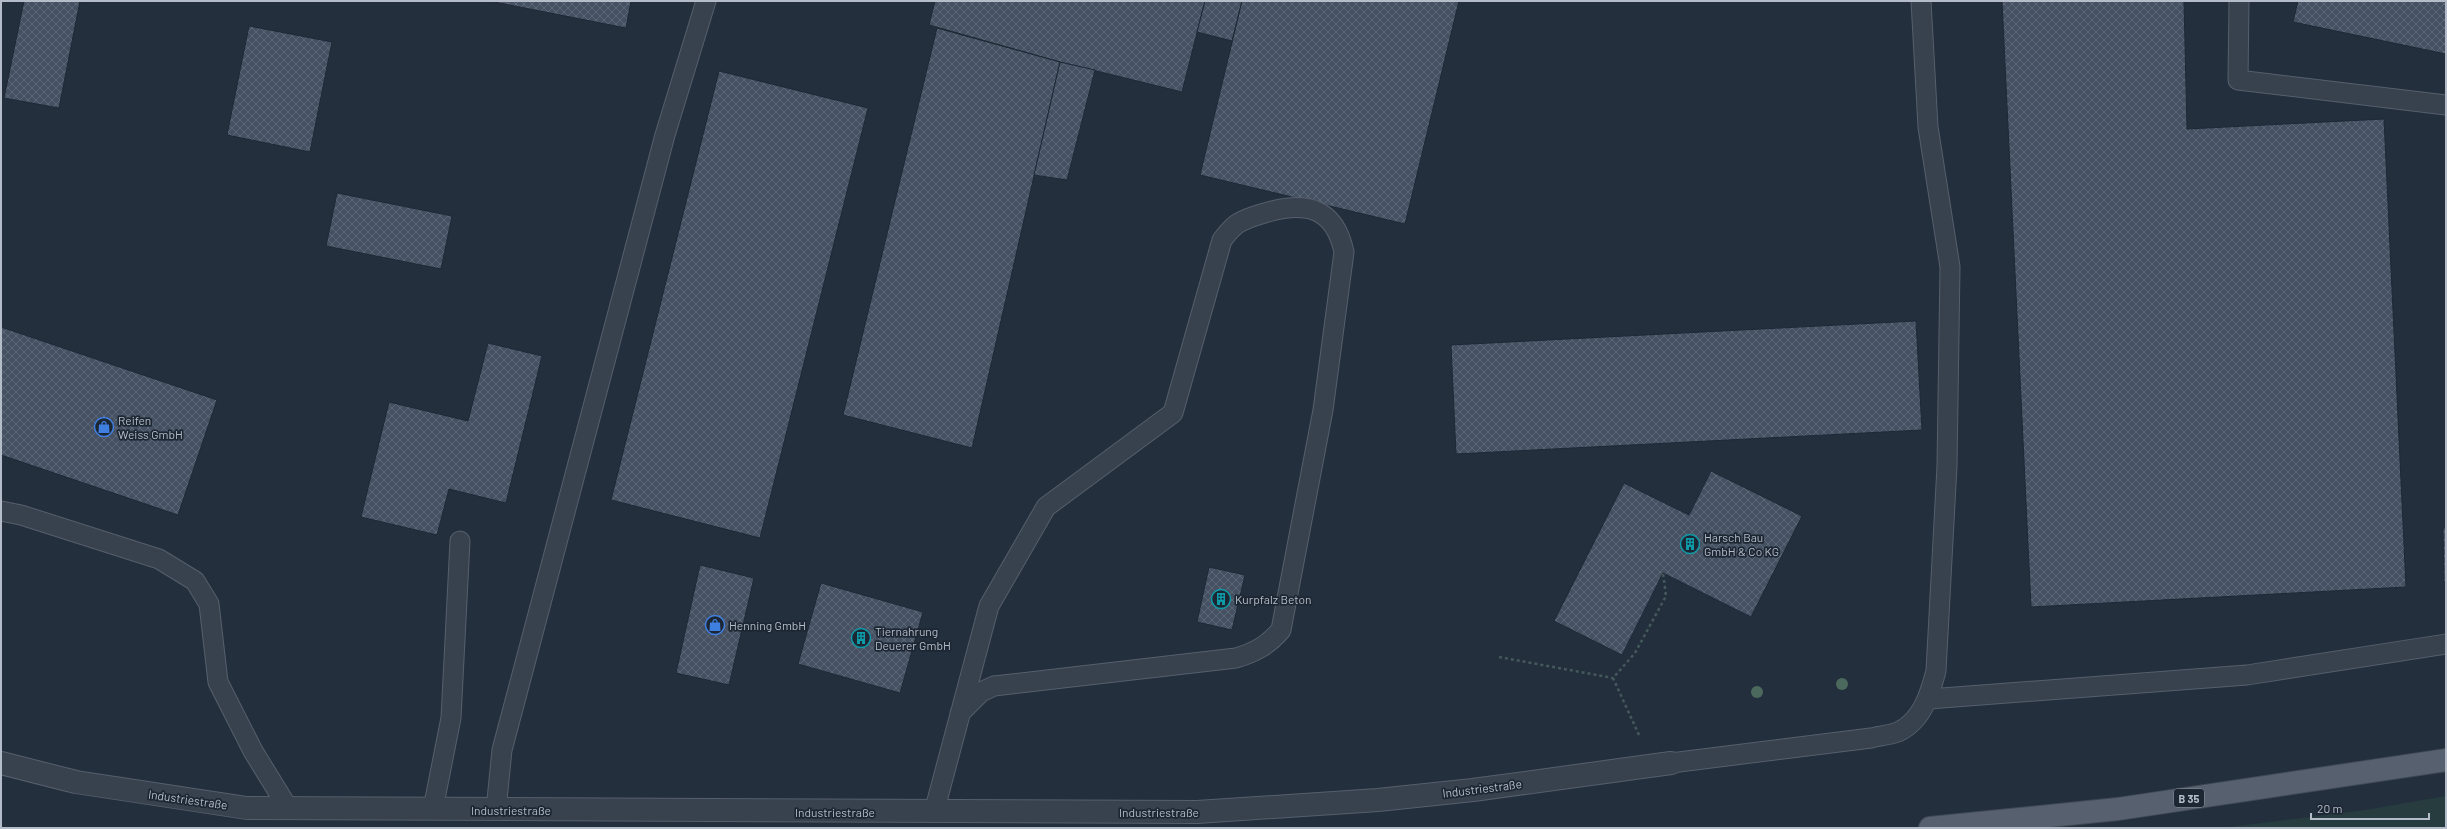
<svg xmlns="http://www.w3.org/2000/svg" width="2447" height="829" font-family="Barlow,sans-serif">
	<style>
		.green { fill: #263c3f }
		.building { fill: url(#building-cross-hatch); stroke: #1f2835 }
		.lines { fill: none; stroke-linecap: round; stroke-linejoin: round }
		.lane-casing { stroke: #565f6c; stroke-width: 21 }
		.street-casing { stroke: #565f6c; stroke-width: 24 }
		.primary-casing { stroke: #414a57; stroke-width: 24 }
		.path { stroke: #44595c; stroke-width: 2.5; stroke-dasharray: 3 3; stroke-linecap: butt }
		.lane { stroke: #38414e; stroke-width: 19 }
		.street { stroke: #38414e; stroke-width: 22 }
		.primary { stroke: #56606e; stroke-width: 22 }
		.tree { fill: #4b6a5d }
		.labels { text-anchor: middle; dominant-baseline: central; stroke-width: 3.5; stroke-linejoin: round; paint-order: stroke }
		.shield { fill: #1d2633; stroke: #878f9c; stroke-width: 1 }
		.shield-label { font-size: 11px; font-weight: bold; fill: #b4bcc9 }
		.poi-label { font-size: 12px; fill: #b4bcc9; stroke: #1d2633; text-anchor: start }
		.street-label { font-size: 12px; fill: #b4bcc9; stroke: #1d2633 }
	</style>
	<defs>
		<pattern id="building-cross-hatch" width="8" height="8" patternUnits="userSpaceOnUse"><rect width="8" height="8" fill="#455162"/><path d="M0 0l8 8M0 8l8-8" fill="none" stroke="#5d6877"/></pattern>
	</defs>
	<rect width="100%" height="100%" fill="#242f3e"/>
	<polygon class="green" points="2446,796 2446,828 2221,828 2365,810"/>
	<g class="building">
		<polygon points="24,1 80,1 59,108 4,98"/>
		<polygon points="489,1 631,1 626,28"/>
		<polygon points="935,1 1205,1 1182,92 1060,62 929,25"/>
		<polygon points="1205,1 1242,1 1232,41 1197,32"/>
		<polygon points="1242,1 1459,1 1405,224 1200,175"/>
		<polygon points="2002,1 2184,1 2187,129 2384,119 2406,587 2031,607"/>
		<polygon points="2298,1 2446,1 2446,54 2293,22"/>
		<polygon points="249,26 332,42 310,152 227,135"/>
		<polygon points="937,28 1060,62 972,448 843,415"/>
		<polygon points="1060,62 1095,70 1067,180 1034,175"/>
		<polygon points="719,71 868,108 760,538 611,500"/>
		<polygon points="337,193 452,216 441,269 326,246"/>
		<polygon points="1916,321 1922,430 1456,454 1451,345"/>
		<polygon points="1,327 217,400 178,515 1,455"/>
		<polygon points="488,343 542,356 506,503 449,489 437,535 361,517 389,402 468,421"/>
		<polygon points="1711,471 1802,516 1751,617 1663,573 1622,655 1554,621 1624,483 1689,515"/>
		<polygon points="2443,528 2446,528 2446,582 2444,582"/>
		<polygon points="700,565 754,578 729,685 676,673"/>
		<polygon points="1209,567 1245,575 1232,630 1197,622"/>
		<polygon points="821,583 923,612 900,693 798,664"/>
	</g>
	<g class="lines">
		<defs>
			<g id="lane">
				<polyline points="2239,1 2238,80 2446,105"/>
				<polyline points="1,511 21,515 159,559 195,581 209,604 218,682 253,751 288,808"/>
				<polyline points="1929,699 2247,675 2446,644"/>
				<path d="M 1671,763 L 1871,738 C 1879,736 1890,735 1898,732 C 1922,721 1930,694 1936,671 L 1947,466 L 1950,267 L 1928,127 L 1921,1"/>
				<polyline points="433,809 451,718 460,541"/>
				<polyline points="496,810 502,750 665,135 706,1"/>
				<path d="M 934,812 L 989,606 L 1046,507 L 1173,413 L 1222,240 C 1226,235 1231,228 1237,224 C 1246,218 1258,215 1268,212 C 1308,201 1335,209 1344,252 L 1323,410 L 1281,630 C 1268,645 1256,652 1236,658 L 994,686 L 981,692 L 960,713"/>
			</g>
			<polyline id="street" points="1,763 76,782 247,808 1197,812 1378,800 1473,790 1671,763"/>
			<polyline id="primary" points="1930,828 2118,809 2446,760"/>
		</defs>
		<use href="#lane" class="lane-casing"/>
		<use href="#street" class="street-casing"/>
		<use href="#primary" class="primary-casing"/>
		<g class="path">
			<polyline points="1499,657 1613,678"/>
			<polyline points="1639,735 1613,678 1635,653 1666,596 1663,573"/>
		</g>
		<use href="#lane" class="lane"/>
		<use href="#street" class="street"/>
		<use href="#primary" class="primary"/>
	</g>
	<g class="tree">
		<circle cx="1842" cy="684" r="6"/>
		<circle cx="1757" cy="692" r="6"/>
	</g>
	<defs>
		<symbol id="shop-ring" viewBox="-11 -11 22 22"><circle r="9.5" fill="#1d2633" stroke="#3f7fe0" stroke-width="1.5"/><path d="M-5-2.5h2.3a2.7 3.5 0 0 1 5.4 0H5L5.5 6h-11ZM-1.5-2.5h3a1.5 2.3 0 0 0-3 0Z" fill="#3f7fe0"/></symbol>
		<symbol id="building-ring" viewBox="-11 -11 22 22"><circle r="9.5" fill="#1d2633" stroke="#0f9aa8" stroke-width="1.5"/><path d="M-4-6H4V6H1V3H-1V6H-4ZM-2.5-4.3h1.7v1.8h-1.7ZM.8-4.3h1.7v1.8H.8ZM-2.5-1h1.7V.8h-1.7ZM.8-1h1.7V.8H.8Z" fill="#0f9aa8"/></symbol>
	</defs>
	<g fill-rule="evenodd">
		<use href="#shop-ring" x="93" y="416" width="22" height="22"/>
		<use href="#building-ring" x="1679" y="533" width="22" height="22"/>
		<use href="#building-ring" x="1210" y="588" width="22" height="22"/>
		<use href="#shop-ring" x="704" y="614" width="22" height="22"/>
		<use href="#building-ring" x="850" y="627" width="22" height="22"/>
	</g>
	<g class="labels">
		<rect class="shield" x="2174" y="789" width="30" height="18" rx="3"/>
		<g class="shield-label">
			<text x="2189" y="798">B 35</text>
		</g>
		<g class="poi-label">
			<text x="118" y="420">Reifen<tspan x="118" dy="14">Weiss GmbH</tspan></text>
			<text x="1704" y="537">Harsch Bau<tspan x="1704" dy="14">GmbH &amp; Co KG</tspan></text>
			<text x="1235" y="599">Kurpfalz Beton</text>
			<text x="729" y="625">Henning GmbH</text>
			<text x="875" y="631">Tiernahrung<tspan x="875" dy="14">Deuerer GmbH</tspan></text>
		</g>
		<g class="street-label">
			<text transform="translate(1482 788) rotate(-7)">Industriestraße</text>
			<text transform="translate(188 799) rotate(8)">Industriestraße</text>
			<text x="511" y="810">Industriestraße</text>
			<text x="835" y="812">Industriestraße</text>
			<text x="1159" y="812">Industriestraße</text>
		</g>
	</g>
	<rect width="2447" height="829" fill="none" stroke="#b4bcc9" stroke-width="4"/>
	<path d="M2311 813v6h118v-6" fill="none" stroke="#b4bcc9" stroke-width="2"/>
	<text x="2317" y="813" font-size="12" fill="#b4bcc9" stroke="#1d2633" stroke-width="3" paint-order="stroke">20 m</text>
</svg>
